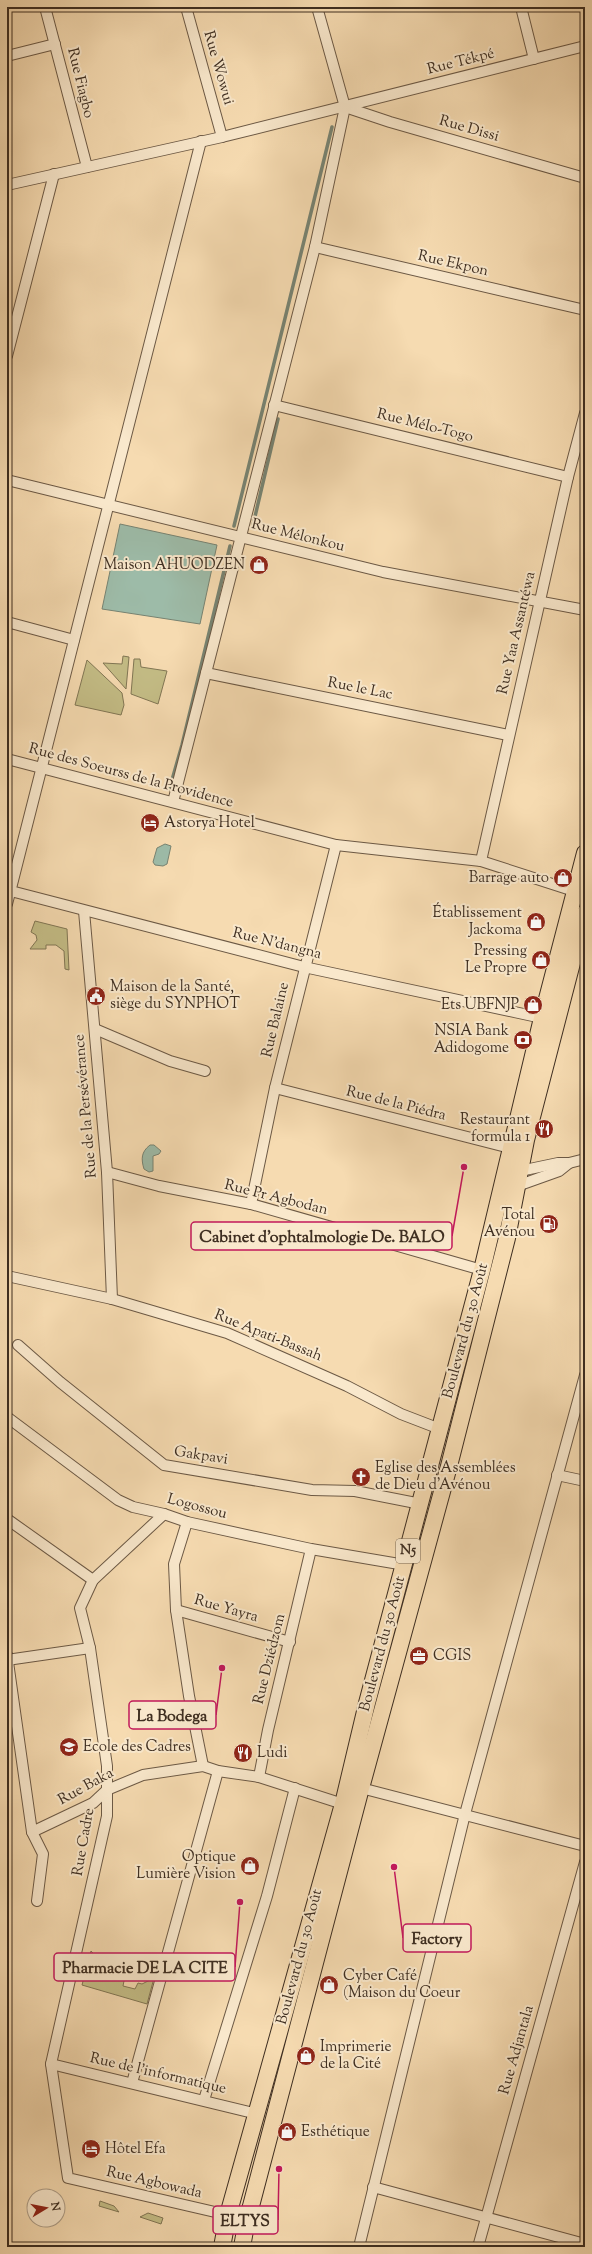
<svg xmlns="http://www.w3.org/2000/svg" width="592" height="2254" font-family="'Sorts Mill Goudy',serif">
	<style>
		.green { fill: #c4bd86; stroke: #817654 }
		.water { fill: #9dbba8; stroke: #778372 }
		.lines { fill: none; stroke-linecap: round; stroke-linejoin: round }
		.stream { stroke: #778372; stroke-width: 3.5 }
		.minor-casing { stroke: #6c5945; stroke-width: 12 }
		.trunk-casing { stroke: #3e2e21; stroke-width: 18 }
		.minor { stroke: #f9e8cc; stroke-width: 10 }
		.trunk { stroke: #f6dbb1; stroke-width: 16 }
		.labels { text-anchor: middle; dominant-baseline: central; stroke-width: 4; stroke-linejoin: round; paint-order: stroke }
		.shield { fill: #f9e8cc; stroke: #766654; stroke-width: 1 }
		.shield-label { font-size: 14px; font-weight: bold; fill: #3e2e21 }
		.street-label { font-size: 15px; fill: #3e2e21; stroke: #f9e8cc }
		.poi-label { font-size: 15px; fill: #3e2e21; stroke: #f9e8cc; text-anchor: start }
		.leader { fill: none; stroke: #c2185b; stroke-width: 1.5 }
		.callout-dot { fill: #c2185b; stroke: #f9e8cc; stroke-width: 1.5 }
		.callout { fill: #f9e8cc; stroke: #c2185b; stroke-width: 1.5 }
		.callout-label { font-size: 16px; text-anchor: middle; font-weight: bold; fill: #3e2e21 }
	</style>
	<rect width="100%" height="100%" fill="#f6dbb1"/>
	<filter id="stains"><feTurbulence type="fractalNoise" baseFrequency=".005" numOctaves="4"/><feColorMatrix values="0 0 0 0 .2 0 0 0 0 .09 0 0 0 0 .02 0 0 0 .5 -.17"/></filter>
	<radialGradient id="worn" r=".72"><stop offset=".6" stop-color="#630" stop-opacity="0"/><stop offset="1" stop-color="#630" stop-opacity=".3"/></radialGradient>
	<g class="green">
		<polygon points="123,656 129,657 126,689 103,663 122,664"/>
		<polygon points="134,659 140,659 141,667 167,671 158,704 131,694"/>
		<polygon points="87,660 122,693 124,705 121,715 75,705"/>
		<polygon points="35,921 67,929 69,970 65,969 64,951 56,945 46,945 46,949 30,949 37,940 36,935 31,932"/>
		<polygon points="91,1951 108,1968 112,1967 121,1970 125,1976 123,1986 135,1989 138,1983 142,1984 154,1978 147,2004 82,1985"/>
		<polygon points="100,2201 114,2206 119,2212 99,2206"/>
		<polygon points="148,2213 163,2218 161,2224 140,2217"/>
	</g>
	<g class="water">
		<polygon points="120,524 217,545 200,624 102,609"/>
		<polygon points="165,844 171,846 167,864 163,866 155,865 153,862 157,848"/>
		<path d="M 150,1145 L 154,1145 L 161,1151 L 159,1154 L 153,1156 L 153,1171 L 149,1172 L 144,1169 C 141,1159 141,1152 150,1145 Z"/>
	</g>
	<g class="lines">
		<g class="stream">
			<polyline points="253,525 278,419"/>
			<polyline points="234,526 332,127"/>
			<polyline points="170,787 182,745 230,546"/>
		</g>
		<defs>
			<g id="minor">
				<polyline points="45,7 87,167"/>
				<polyline points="186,7 222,137"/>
				<polyline points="521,7 534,59"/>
				<polyline points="7,56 55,44"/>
				<polyline points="345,107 390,122 585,178"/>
				<polyline points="7,185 222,137 585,46"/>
				<polyline points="315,247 585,310"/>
				<polyline points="7,356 54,174"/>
				<polyline points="274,405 568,477"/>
				<polyline points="7,480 383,572 585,610"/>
				<polyline points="7,622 74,640"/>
				<polyline points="206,673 508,735"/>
				<polyline points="7,759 336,845 481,861 574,891"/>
				<polyline points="173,802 315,247 345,107 317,7"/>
				<polyline points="481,861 568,477 585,413"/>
				<polyline points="7,890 304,967 542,1018"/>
				<polyline points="7,904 201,141"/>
				<polyline points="84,911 107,1172 112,1299"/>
				<polyline points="95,1029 170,1061 205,1071"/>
				<polyline points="275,1088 510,1148"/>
				<polyline points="520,1171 558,1163 569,1163 585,1159"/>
				<polyline points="107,1172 159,1186 251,1204 482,1270"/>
				<polyline points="517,1186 559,1171 569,1163"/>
				<polyline points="251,1204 275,1088 336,845"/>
				<polyline points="7,1276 112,1299 227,1333 347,1386 401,1414 440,1429"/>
				<polyline points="18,1345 60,1382 164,1465 312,1490 355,1491 421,1504"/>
				<polyline points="7,1417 118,1500 133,1507 164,1514 187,1522 311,1549 405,1565"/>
				<polyline points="557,1475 585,1481"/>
				<polyline points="164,1514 93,1580 80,1608 90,1648 107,1766 107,1816 51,2064 68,2178 228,2215"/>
				<polyline points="7,1519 93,1580"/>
				<polyline points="187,1522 174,1564 176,1610 189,1696 203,1766"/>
				<polyline points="176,1610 290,1642"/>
				<polyline points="7,1655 32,1832 43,1854 37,1901"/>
				<polyline points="7,1660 90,1648"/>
				<polyline points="259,1777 268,1730 311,1549"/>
				<polyline points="361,1788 585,1846"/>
				<polyline points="32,1832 93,1803 107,1790 143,1775 203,1766 218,1771 259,1777 343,1804"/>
				<polyline points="51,2064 257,2114"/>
				<polyline points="132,2083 218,1771"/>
				<polyline points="204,2100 267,1896 295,1788"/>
				<polyline points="373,2187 585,2244"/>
				<polyline points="359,2247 465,1814 585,1375"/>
				<polyline points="478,2247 585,1862"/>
			</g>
			<g id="trunk">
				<polyline points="222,2247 228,2215 343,1804 367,1703 482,1270 542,1018 585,853"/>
				<polyline points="242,2247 246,2225 361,1788 449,1466 507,1238 526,1140 585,913"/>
			</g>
		</defs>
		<use href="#minor" class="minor-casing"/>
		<use href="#trunk" class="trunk-casing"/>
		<use href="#minor" class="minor"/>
		<use href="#trunk" class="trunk"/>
	</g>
	<defs>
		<symbol id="shop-disc" viewBox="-11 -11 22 22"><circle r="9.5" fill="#8f2418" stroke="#f9e8cc"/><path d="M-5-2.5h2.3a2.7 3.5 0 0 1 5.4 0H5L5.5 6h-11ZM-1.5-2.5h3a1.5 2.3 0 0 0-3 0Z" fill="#fff"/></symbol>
		<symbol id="hotel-disc" viewBox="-11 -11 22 22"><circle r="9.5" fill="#8f2418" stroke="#f9e8cc"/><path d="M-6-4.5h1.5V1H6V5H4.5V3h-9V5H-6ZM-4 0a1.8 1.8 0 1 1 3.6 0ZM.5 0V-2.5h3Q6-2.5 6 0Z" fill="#fff"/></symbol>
		<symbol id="civic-disc" viewBox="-11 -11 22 22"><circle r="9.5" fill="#8f2418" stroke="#f9e8cc"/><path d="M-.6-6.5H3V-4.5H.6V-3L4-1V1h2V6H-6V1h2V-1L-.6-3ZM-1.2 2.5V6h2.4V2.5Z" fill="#fff"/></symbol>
		<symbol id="bank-disc" viewBox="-11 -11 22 22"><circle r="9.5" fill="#8f2418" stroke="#f9e8cc"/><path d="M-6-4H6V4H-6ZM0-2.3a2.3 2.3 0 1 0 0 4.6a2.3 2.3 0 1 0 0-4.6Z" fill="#fff"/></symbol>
		<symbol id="restaurant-disc" viewBox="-11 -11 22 22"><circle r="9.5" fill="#8f2418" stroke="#f9e8cc"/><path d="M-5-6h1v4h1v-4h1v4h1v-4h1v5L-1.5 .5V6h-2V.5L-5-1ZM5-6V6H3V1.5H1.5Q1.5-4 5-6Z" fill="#fff"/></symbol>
		<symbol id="fuel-disc" viewBox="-11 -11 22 22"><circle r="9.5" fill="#8f2418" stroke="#f9e8cc"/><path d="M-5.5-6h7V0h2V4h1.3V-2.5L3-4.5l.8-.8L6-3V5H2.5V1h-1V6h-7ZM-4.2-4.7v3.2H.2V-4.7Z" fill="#fff"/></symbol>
		<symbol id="church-disc" viewBox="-11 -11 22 22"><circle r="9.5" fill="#8f2418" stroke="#f9e8cc"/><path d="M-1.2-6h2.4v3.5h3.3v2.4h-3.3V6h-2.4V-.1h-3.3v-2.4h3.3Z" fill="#fff"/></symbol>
		<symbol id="office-disc" viewBox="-11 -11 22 22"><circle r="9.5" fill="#8f2418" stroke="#f9e8cc"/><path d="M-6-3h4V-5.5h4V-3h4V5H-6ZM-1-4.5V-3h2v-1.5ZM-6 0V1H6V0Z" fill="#fff"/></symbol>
		<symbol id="university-disc" viewBox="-11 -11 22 22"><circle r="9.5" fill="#8f2418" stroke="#f9e8cc"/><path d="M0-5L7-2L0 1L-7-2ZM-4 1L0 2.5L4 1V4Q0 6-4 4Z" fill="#fff"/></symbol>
	</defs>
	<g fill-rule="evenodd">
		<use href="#shop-disc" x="248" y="554" width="22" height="22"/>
		<use href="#hotel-disc" x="139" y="812" width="22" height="22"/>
		<use href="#shop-disc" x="552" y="867" width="22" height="22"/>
		<use href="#shop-disc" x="525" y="911" width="22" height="22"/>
		<use href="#shop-disc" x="530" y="949" width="22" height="22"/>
		<use href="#civic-disc" x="85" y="985" width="22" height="22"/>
		<use href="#shop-disc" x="522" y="994" width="22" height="22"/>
		<use href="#bank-disc" x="512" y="1029" width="22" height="22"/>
		<use href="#restaurant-disc" x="533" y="1118" width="22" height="22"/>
		<use href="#fuel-disc" x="538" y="1213" width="22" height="22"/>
		<use href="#church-disc" x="350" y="1466" width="22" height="22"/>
		<use href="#office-disc" x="408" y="1645" width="22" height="22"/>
		<use href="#university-disc" x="58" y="1736" width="22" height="22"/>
		<use href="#restaurant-disc" x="232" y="1742" width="22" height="22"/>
		<use href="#shop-disc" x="239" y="1855" width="22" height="22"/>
		<use href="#shop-disc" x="318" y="1974" width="22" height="22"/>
		<use href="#shop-disc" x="295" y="2045" width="22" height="22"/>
		<use href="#shop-disc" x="276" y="2121" width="22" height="22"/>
		<use href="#hotel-disc" x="80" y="2138" width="22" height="22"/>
	</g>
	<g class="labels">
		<rect class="shield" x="396" y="1539" width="24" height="24" rx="3"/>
		<g class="shield-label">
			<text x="408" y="1551">N5</text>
		</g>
		<g class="street-label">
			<text transform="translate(461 62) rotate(-14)">Rue Tékpé</text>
			<text transform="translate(218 68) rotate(74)">Rue Wowui</text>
			<text transform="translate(80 83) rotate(76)">Rue Fiagbo</text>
			<text transform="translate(469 129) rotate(16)">Rue Dissi</text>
			<text transform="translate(453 264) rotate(13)">Rue Ekpon</text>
			<text transform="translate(425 426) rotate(14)">Rue Mélo-Togo</text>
			<text transform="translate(298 536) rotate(14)">Rue Mélonkou</text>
			<text transform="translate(517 633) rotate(-77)">Rue Yaa Assantéwa</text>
			<text transform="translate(360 689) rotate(11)">Rue le Lac</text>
			<text transform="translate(131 776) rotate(15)">Rue des Soeurss de la Providence</text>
			<text transform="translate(277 944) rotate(14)">Rue N'dangna</text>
			<text transform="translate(276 1020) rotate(-77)">Rue Balaine</text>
			<text transform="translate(396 1104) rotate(14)">Rue de la Piédra</text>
			<text transform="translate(86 1106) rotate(-95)">Rue de la Persévérance</text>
			<text transform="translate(276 1198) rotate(14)">Rue Pr Agbodan</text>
			<text transform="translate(466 1331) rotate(-75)">Boulevard du 30 Août</text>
			<text transform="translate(268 1336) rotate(22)">Rue Apati-Bassah</text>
			<text transform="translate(201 1456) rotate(9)">Gakpavi</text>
			<text transform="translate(197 1507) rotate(15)">Logossou</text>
			<text transform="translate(226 1609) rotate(16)">Rue Yayra</text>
			<text transform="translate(383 1644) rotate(-75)">Boulevard du 30 Août</text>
			<text transform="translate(270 1659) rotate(-76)">Rue Dziédzom</text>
			<text transform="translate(86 1787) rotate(-29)">Rue Baka</text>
			<text transform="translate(84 1842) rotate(-80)">Rue Cadre</text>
			<text transform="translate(300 1957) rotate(-75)">Boulevard du 30 Août</text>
			<text transform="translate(517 2050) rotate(-74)">Rue Adjantala</text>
			<text transform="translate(158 2074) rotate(13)">Rue de l'informatique</text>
			<text transform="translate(154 2183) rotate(13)">Rue Agbowada</text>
		</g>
		<g class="poi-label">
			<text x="245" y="565" text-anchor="end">Maison AHUODZEN</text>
			<text x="164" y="823">Astorya Hotel</text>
			<text x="549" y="878" text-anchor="end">Barrage auto</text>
			<text x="522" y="913" text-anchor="end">Établissement<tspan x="522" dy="17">Jackoma</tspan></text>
			<text x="527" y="951" text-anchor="end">Pressing<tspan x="527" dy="17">Le Propre</tspan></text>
			<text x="110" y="987">Maison de la Santé,<tspan x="110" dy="17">siège du SYNPHOT</tspan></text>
			<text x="519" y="1005" text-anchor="end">Ets UBFNJP</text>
			<text x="509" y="1031" text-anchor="end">NSIA Bank<tspan x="509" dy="17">Adidogome</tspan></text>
			<text x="530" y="1120" text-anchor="end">Restaurant<tspan x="530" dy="17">formula 1</tspan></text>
			<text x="535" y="1215" text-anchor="end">Total<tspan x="535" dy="17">Avénou</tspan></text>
			<text x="375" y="1468">Eglise des Assemblées<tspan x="375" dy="17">de Dieu d'Avénou</tspan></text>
			<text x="433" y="1656">CGIS</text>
			<text x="83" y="1747">Ecole des Cadres</text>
			<text x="257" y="1753">Ludi</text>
			<text x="236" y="1857" text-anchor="end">Optique<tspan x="236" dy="17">Lumière Vision</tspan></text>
			<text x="343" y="1976">Cyber Café<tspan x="343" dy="17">(Maison du Coeur</tspan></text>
			<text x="320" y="2047">Imprimerie<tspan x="320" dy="17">de la Cité</tspan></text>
			<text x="301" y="2132">Esthétique</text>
			<text x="105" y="2149">Hôtel Efa</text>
		</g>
	</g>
	<path class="leader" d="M464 1167L452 1236M222 1668L216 1715M394 1867L403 1938M240 1902L235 1967M279 2169L278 2220"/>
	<g class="callout-dot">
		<circle cx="464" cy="1167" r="4"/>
		<circle cx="222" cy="1668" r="4"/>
		<circle cx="394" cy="1867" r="4"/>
		<circle cx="240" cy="1902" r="4"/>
		<circle cx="279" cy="2169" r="4"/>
	</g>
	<g class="callout">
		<rect x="191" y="1222" width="261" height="28" rx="4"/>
		<rect x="129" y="1701" width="87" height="28" rx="4"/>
		<rect x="403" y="1924" width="68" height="28" rx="4"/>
		<rect x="54" y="1953" width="181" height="28" rx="4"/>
		<rect x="213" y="2206" width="65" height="28" rx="4"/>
	</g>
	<g class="callout-label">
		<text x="322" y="1242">Cabinet d'ophtalmologie De. BALO</text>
		<text x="172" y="1721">La Bodega</text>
		<text x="437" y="1944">Factory</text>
		<text x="145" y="1973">Pharmacie DE LA CITE</text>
		<text x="245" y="2226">ELTYS</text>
	</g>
	<rect width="592" height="2254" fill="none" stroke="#f6dbb1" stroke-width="24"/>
	<rect x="8" y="8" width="576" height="2238" fill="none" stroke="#3e2e21" stroke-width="2"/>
	<rect x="12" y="12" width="568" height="2230" fill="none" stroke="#3e2e21"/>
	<g transform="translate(46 2208) rotate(80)"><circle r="19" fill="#f9e8cc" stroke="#ae9e88"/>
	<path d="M0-3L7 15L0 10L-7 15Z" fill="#8f2418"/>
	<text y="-6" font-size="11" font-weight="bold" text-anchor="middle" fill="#3e2e21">N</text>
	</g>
	<rect width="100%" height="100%" filter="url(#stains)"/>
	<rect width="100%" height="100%" fill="url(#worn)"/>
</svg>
